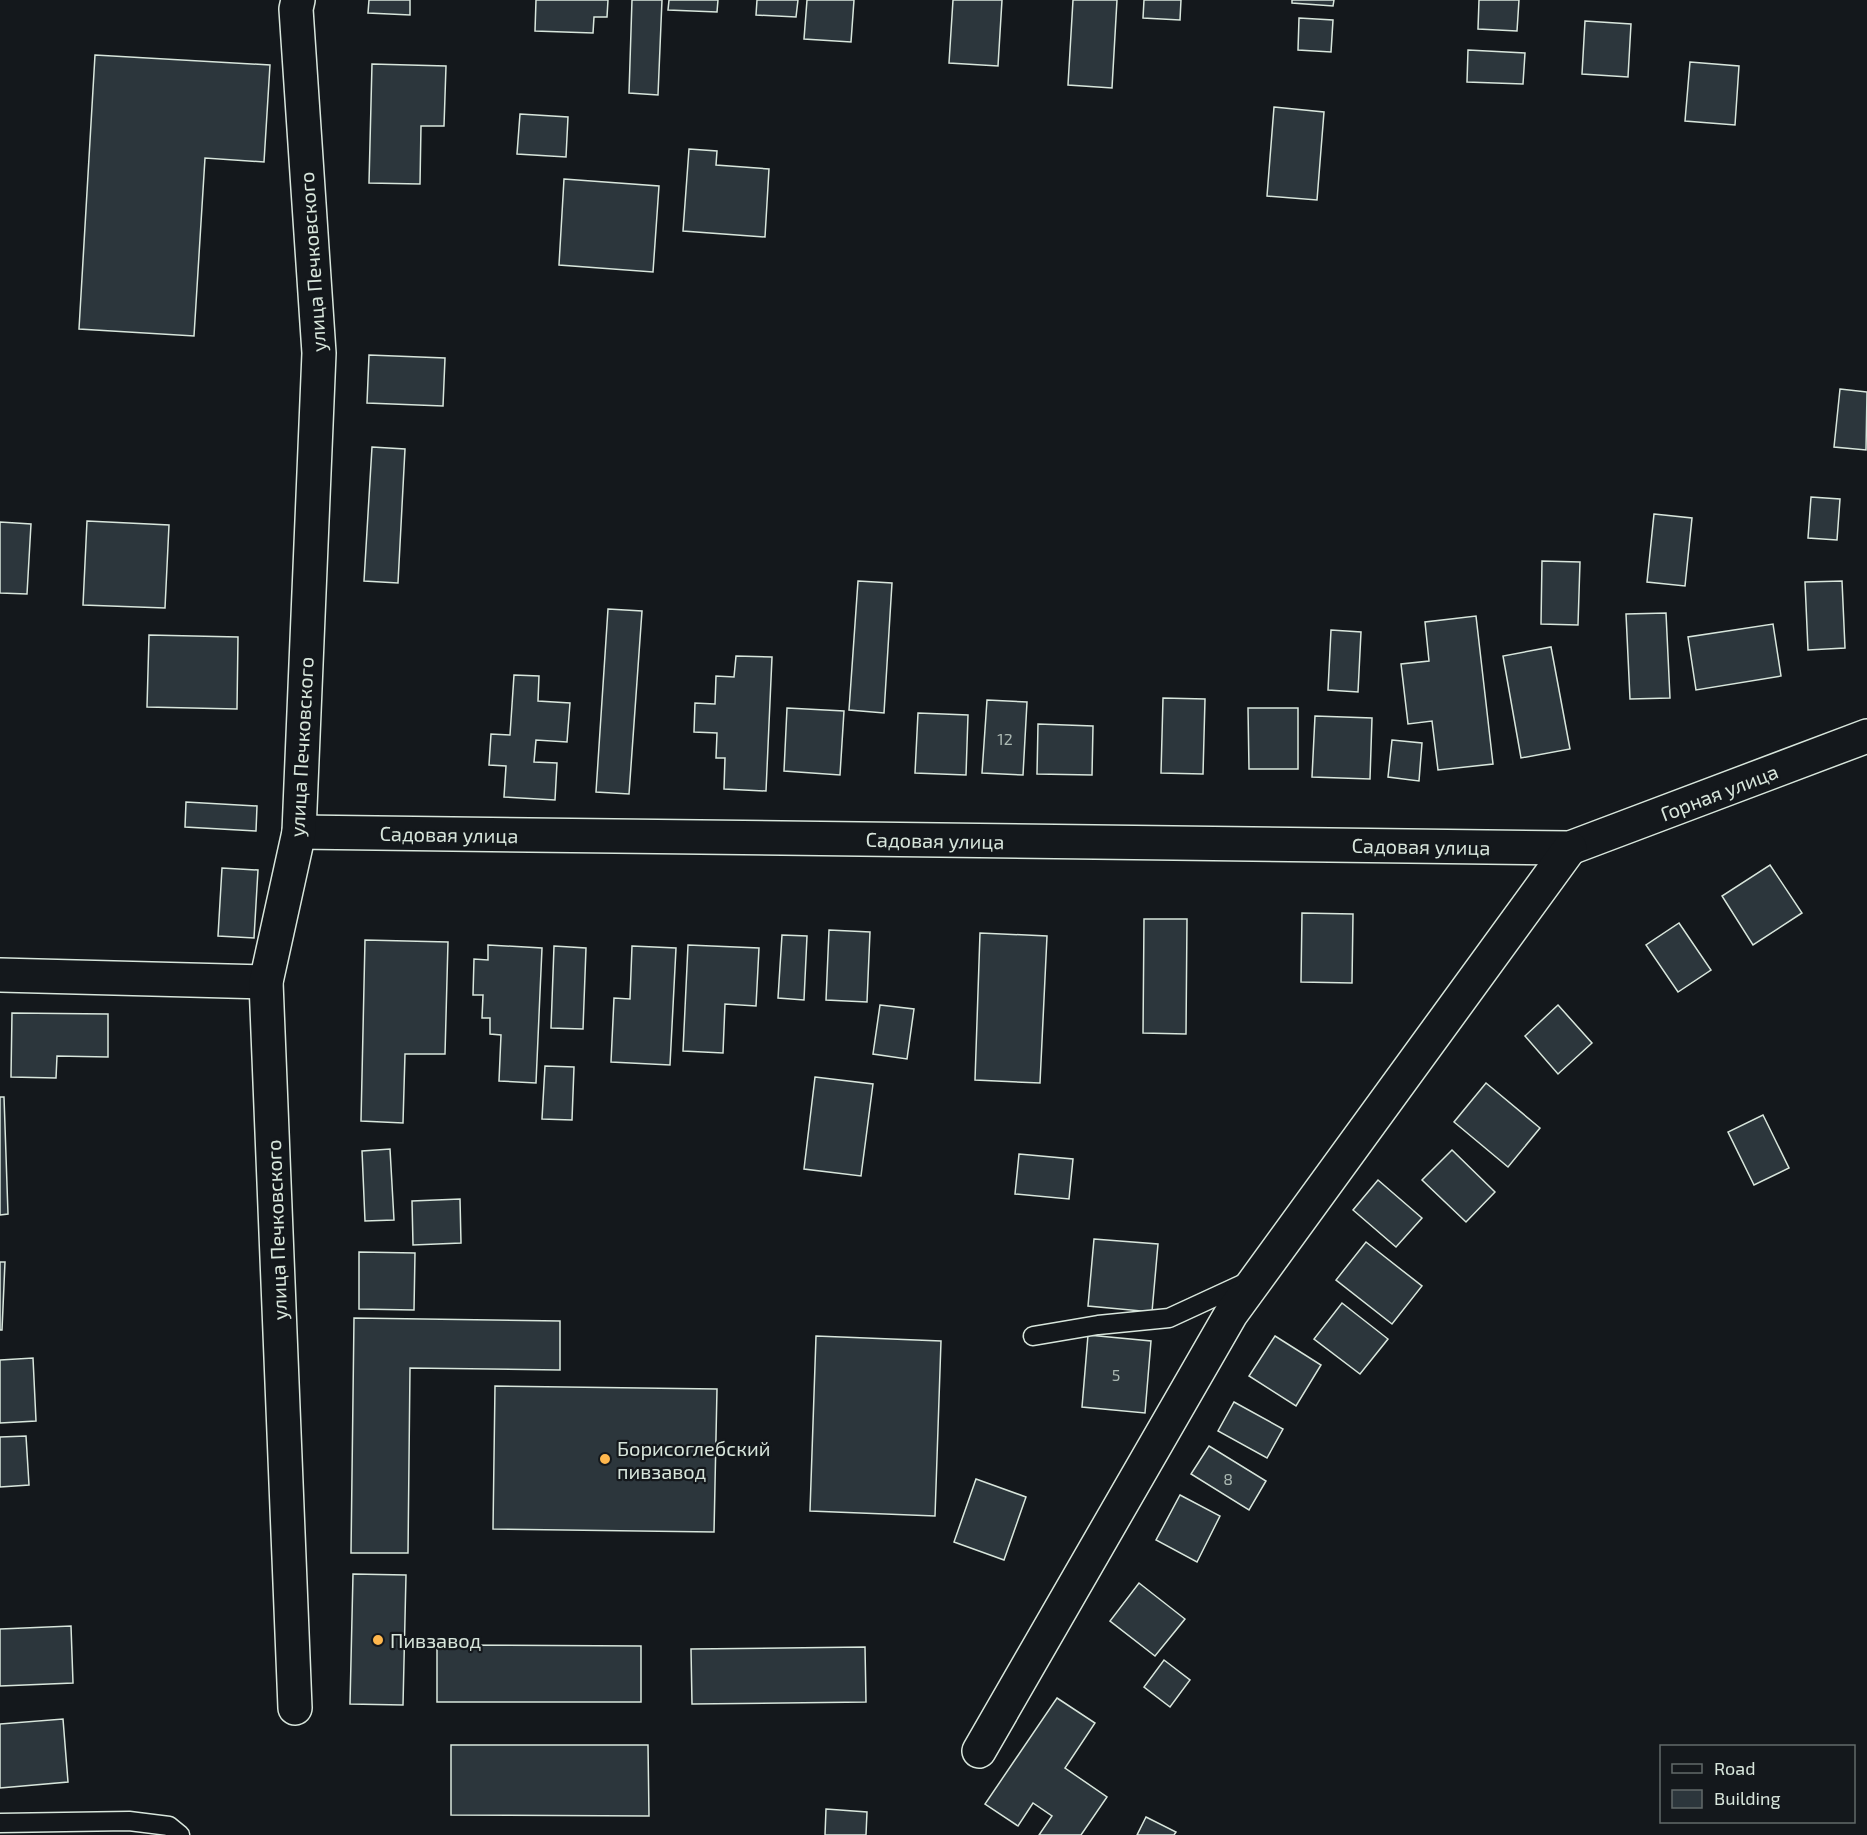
<svg xmlns="http://www.w3.org/2000/svg" width="1867" height="1835" font-family="'Exo 2',sans-serif">
	<style>
		.building { fill: #2c363c; stroke: #d8e6dc; stroke-width: 1.5 }
		.lines { fill: none; stroke-linecap: round; stroke-linejoin: round }
		.service-casing { stroke: #d8e6dc; stroke-width: 21 }
		.minor-casing { stroke: #d8e6dc; stroke-width: 36 }
		.service { stroke: #14181c; stroke-width: 18 }
		.minor { stroke: #14181c; stroke-width: 33 }
		.poi-dot { fill: #ffb74d; stroke: #14181c; stroke-width: 2 }
		.labels { text-anchor: middle; dominant-baseline: central; stroke-width: 4.5; stroke-linejoin: round; paint-order: stroke }
		.number-label { font-size: 16px; fill: #adbab4 }
		.street-label { font-size: 20px; fill: #d8e6dc; stroke: #14181c }
		.poi-label { font-size: 20px; fill: #d8e6dc; stroke: #14181c; text-anchor: start }
	</style>
	<rect width="100%" height="100%" fill="#14181c"/>
	<g class="building">
		<polygon points="369,0 410,0 410,15 368,13"/>
		<polygon points="536,0 608,0 607,17 594,17 593,33 535,31"/>
		<polygon points="632,0 662,0 658,95 629,93"/>
		<polygon points="669,0 718,0 717,12 668,10"/>
		<polygon points="757,0 798,0 796,17 756,15"/>
		<polygon points="807,0 854,0 851,42 804,39"/>
		<polygon points="953,0 1002,0 998,66 949,63"/>
		<polygon points="1073,0 1117,0 1112,88 1068,85"/>
		<polygon points="1144,0 1181,0 1180,20 1143,18"/>
		<polygon points="1292,0 1334,0 1333,6 1292,3"/>
		<polygon points="1479,0 1519,0 1517,31 1478,29"/>
		<polygon points="1299,18 1333,20 1331,52 1298,50"/>
		<polygon points="1585,21 1631,24 1628,77 1582,74"/>
		<polygon points="1468,50 1525,53 1523,84 1467,82"/>
		<polygon points="95,55 270,65 264,162 205,158 194,336 79,329"/>
		<polygon points="1690,62 1739,66 1735,125 1685,121"/>
		<polygon points="372,64 446,66 444,126 421,126 420,184 369,183"/>
		<polygon points="1274,107 1324,112 1317,200 1267,196"/>
		<polygon points="520,114 568,117 566,157 517,154"/>
		<polygon points="689,149 717,151 716,165 769,169 765,237 683,231"/>
		<polygon points="564,179 659,186 653,272 559,265"/>
		<polygon points="369,355 445,358 443,406 367,403"/>
		<polygon points="1840,389 1867,392 1866,450 1834,447"/>
		<polygon points="372,447 405,449 398,583 364,581"/>
		<polygon points="1811,497 1840,499 1837,540 1808,538"/>
		<polygon points="1654,514 1692,518 1685,586 1647,582"/>
		<polygon points="87,521 169,525 165,608 83,605"/>
		<polygon points="0,522 31,524 27,594 0,593"/>
		<polygon points="1542,561 1580,562 1578,625 1541,624"/>
		<polygon points="858,581 892,583 884,713 849,710"/>
		<polygon points="1842,581 1845,648 1808,650 1805,582"/>
		<polygon points="608,609 642,611 629,794 596,792"/>
		<polygon points="1666,613 1670,698 1630,699 1626,614"/>
		<polygon points="1476,616 1493,764 1438,770 1432,721 1408,724 1401,664 1429,661 1425,622"/>
		<polygon points="1773,624 1781,676 1696,690 1688,637"/>
		<polygon points="1331,630 1361,632 1358,692 1328,690"/>
		<polygon points="149,635 238,637 237,709 147,707"/>
		<polygon points="1551,647 1570,749 1521,758 1503,656"/>
		<polygon points="736,656 772,657 766,791 724,789 725,758 716,758 717,733 694,732 695,703 715,704 716,676 734,677"/>
		<polygon points="514,675 539,676 538,701 570,703 567,742 536,740 534,762 557,763 555,800 504,797 506,766 489,765 491,734 510,735"/>
		<polygon points="1163,698 1205,699 1203,774 1161,773"/>
		<polygon points="987,700 1027,702 1023,775 982,773"/>
		<polygon points="787,708 844,711 840,775 784,771"/>
		<polygon points="1248,708 1298,708 1298,769 1249,769"/>
		<polygon points="918,713 968,715 966,775 915,773"/>
		<polygon points="1315,716 1372,718 1370,779 1312,777"/>
		<polygon points="1038,724 1093,726 1092,775 1037,774"/>
		<polygon points="1392,740 1422,743 1419,781 1388,777"/>
		<polygon points="186,802 257,806 256,831 185,827"/>
		<polygon points="1770,865 1802,913 1753,945 1722,896"/>
		<polygon points="222,868 258,870 254,938 218,936"/>
		<polygon points="1302,913 1353,914 1352,983 1301,982"/>
		<polygon points="1144,919 1187,919 1186,1034 1143,1033"/>
		<polygon points="1679,923 1711,970 1678,992 1646,945"/>
		<polygon points="829,930 870,932 867,1002 826,1000"/>
		<polygon points="980,933 1047,936 1040,1083 975,1080"/>
		<polygon points="782,935 807,936 804,1000 778,998"/>
		<polygon points="365,940 448,942 445,1054 405,1054 403,1123 361,1121"/>
		<polygon points="488,945 542,948 536,1083 499,1081 501,1035 490,1034 490,1018 482,1018 483,995 473,995 474,959 488,960"/>
		<polygon points="688,945 759,948 756,1006 725,1004 723,1053 683,1051"/>
		<polygon points="554,946 586,948 583,1029 551,1028"/>
		<polygon points="632,946 676,948 670,1065 611,1062 614,998 630,999"/>
		<polygon points="880,1005 914,1009 907,1059 873,1054"/>
		<polygon points="1558,1005 1592,1043 1558,1074 1525,1036"/>
		<polygon points="12,1013 108,1014 108,1057 57,1056 56,1078 11,1077"/>
		<polygon points="545,1066 574,1067 572,1120 542,1119"/>
		<polygon points="815,1077 873,1084 861,1176 804,1169"/>
		<polygon points="1486,1083 1540,1128 1508,1167 1454,1122"/>
		<polygon points="0,1097 4,1097 8,1214 0,1215"/>
		<polygon points="1763,1115 1789,1168 1754,1185 1728,1132"/>
		<polygon points="390,1149 394,1220 365,1221 362,1151"/>
		<polygon points="1452,1150 1495,1192 1466,1222 1422,1180"/>
		<polygon points="1019,1154 1073,1159 1069,1199 1015,1194"/>
		<polygon points="1378,1180 1422,1218 1396,1247 1353,1210"/>
		<polygon points="460,1199 461,1243 413,1245 412,1201"/>
		<polygon points="1094,1239 1158,1244 1152,1312 1088,1306"/>
		<polygon points="1366,1242 1422,1286 1392,1324 1336,1280"/>
		<polygon points="359,1252 415,1253 414,1310 359,1309"/>
		<polygon points="0,1262 5,1262 2,1330 0,1330"/>
		<polygon points="1342,1303 1388,1339 1360,1374 1314,1339"/>
		<polygon points="354,1318 560,1321 560,1370 410,1368 408,1553 351,1553"/>
		<polygon points="1088,1335 1151,1341 1145,1413 1082,1407"/>
		<polygon points="816,1336 941,1341 935,1516 810,1511"/>
		<polygon points="1275,1336 1321,1365 1296,1406 1249,1376"/>
		<polygon points="33,1358 36,1421 0,1423 0,1360"/>
		<polygon points="495,1386 717,1389 714,1532 493,1529"/>
		<polygon points="1234,1402 1283,1429 1267,1458 1218,1431"/>
		<polygon points="26,1436 29,1485 0,1487 0,1437"/>
		<polygon points="1209,1446 1266,1481 1249,1510 1191,1474"/>
		<polygon points="976,1479 1026,1497 1004,1560 954,1542"/>
		<polygon points="1180,1495 1220,1516 1197,1562 1156,1540"/>
		<polygon points="353,1574 406,1575 403,1705 350,1704"/>
		<polygon points="1139,1583 1185,1619 1155,1656 1110,1621"/>
		<polygon points="71,1626 73,1683 0,1686 0,1629"/>
		<polygon points="437,1645 641,1646 641,1702 437,1702"/>
		<polygon points="865,1647 866,1702 692,1704 691,1649"/>
		<polygon points="1164,1660 1190,1680 1170,1707 1144,1687"/>
		<polygon points="1057,1698 1095,1723 1065,1768 1107,1797 1081,1835 1039,1835 1052,1816 1033,1803 1018,1826 985,1804"/>
		<polygon points="63,1719 68,1782 0,1788 0,1724"/>
		<polygon points="451,1745 648,1745 649,1816 451,1815"/>
		<polygon points="826,1809 867,1812 866,1835 825,1835"/>
		<polygon points="1146,1817 1176,1832 1174,1835 1137,1835"/>
	</g>
	<g class="lines">
		<defs>
			<g id="service">
				<polyline points="1033,1336 1098,1325 1169,1318 1247,1282"/>
				<polyline points="0,1823 129,1821 169,1826 180,1835"/>
			</g>
			<g id="minor">
				<polyline points="299,832 1570,848 1867,736"/>
				<polyline points="0,975 266,982"/>
				<polyline points="295,1708 266,982 299,832 319,353 296,9 298,0"/>
				<polyline points="979,1751 1231,1314 1570,848"/>
			</g>
		</defs>
		<use href="#service" class="service-casing"/>
		<use href="#minor" class="minor-casing"/>
		<use href="#service" class="service"/>
		<use href="#minor" class="minor"/>
	</g>
	<g class="poi-dot">
		<circle cx="605" cy="1459" r="6"/>
		<circle cx="378" cy="1640" r="6"/>
	</g>
	<g class="labels">
		<g class="number-label">
			<text x="1005" y="738">12</text>
			<text x="1116" y="1374">5</text>
			<text x="1228" y="1478">8</text>
		</g>
		<g class="street-label">
			<text transform="translate(312 262) rotate(-94)">улица Печковского</text>
			<text transform="translate(301 747) rotate(-87)">улица Печковского</text>
			<text transform="translate(1719 792) rotate(-21)">Горная улица</text>
			<text transform="translate(449 834) rotate(1)">Садовая улица</text>
			<text transform="translate(935 840) rotate(1)">Садовая улица</text>
			<text transform="translate(1421 846) rotate(1)">Садовая улица</text>
			<text transform="translate(276 1230) rotate(-92)">улица Печковского</text>
		</g>
		<g class="poi-label">
			<text x="617" y="1448">Борисоглебский<tspan x="617" dy="23">пивзавод</tspan></text>
			<text x="390" y="1640">Пивзавод</text>
		</g>
	</g>
	<rect x="1660" y="1745" width="195" height="78" fill="#14181c" stroke="#626a69" stroke-width="1.5"/>
	<rect x="1672" y="1764" width="30" height="9" fill="#14181c" stroke="#626a69" stroke-width="1.5"/>
	<text x="1714" y="1775" font-size="18" fill="#d8e6dc">Road</text>
	<rect x="1672" y="1790" width="30" height="18" fill="#2c363c" stroke="#626a69" stroke-width="1.5"/>
	<text x="1714" y="1805" font-size="18" fill="#d8e6dc">Building</text>
</svg>
